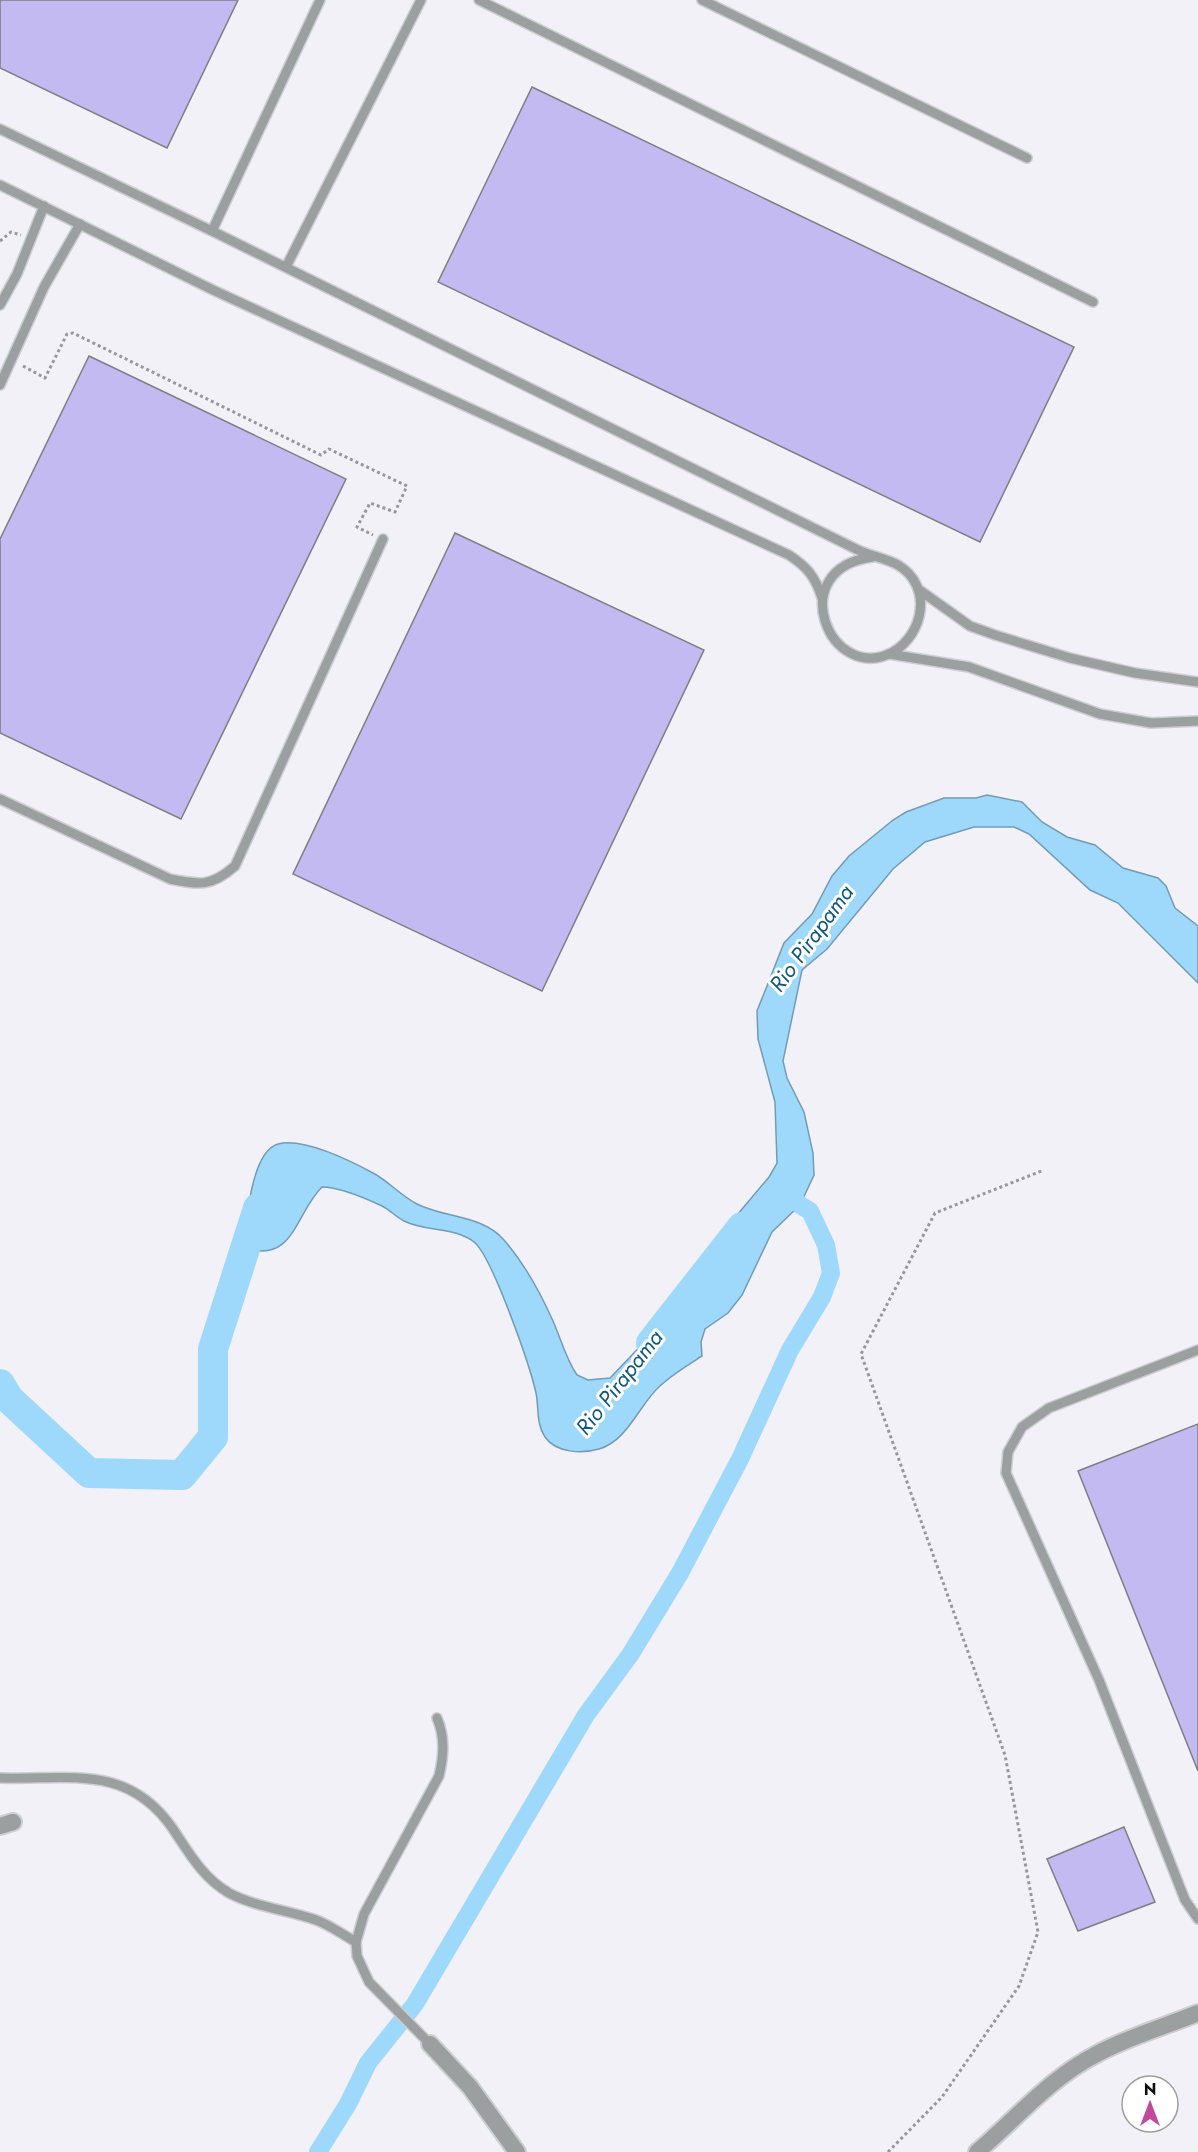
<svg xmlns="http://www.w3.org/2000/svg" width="1198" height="2152" font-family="Jost,sans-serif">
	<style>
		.water { fill: #9ed9fb; stroke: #739cb4; stroke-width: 1.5 }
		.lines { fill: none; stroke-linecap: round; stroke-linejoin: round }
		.canal { stroke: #9ed9fb; stroke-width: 18 }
		.river { stroke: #9ed9fb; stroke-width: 30 }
		.building { fill: #c3baf1; stroke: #7f7e84; stroke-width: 1.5 }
		.service-casing { stroke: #cecdd2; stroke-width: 12 }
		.minor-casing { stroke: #cecdd2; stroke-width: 20 }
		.path { stroke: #98979c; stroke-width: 3; stroke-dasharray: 3 3; stroke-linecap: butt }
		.service { stroke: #9c9fa0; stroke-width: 9 }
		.minor { stroke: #9c9fa0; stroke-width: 16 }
		.labels { text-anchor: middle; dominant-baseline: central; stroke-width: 6; stroke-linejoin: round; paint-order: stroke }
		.water-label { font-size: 22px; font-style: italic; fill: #0f5878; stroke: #fff }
	</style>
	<rect width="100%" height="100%" fill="#f2f1f7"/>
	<path class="water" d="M 987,795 L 1022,802 L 1042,822 L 1067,837 L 1095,845 L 1123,868 L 1158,878 L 1166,886 L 1175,908 L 1198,926 L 1198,983 L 1118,903 L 1090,890 L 1029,834 L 1014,827 L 974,827 L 925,842 L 893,869 L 827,949 L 802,970 L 783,1061 L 787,1078 L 804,1112 L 813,1153 L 814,1175 L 800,1205 L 772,1232 L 742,1295 L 728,1313 L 705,1329 L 701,1342 L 702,1356 C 688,1365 673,1374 661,1385 C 639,1404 628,1441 599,1449 C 582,1454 556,1453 545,1437 C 536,1424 539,1407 536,1393 C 530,1366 492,1256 474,1242 C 455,1227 426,1232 404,1221 C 396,1217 390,1210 382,1206 C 365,1198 339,1187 322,1187 C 296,1212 294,1264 246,1248 C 245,1224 251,1152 278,1144 C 303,1137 351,1161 373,1173 C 387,1180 401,1196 417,1204 C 444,1218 483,1215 504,1240 C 525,1264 540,1292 553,1321 C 561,1339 566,1359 577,1375 L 588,1380 L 610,1378 L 653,1333 L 663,1318 L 691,1303 L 710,1285 L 714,1274 L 718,1243 L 732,1221 L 769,1177 L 777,1163 L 775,1102 L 758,1039 L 757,1011 L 784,943 L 812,914 L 832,876 L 849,856 L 893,820 L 906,812 L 944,798 L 976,798 Z"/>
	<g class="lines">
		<polyline class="canal" points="318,2152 348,2104 368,2063 415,2004 586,1715 630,1655 680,1573 740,1459 790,1350 822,1297 831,1273 826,1245 810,1211 800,1205 783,1187"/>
		<g class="river">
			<polyline points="651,1343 742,1227"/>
			<polyline points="0,1384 9,1399 89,1473 182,1475 213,1437 213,1349 258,1208"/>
		</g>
	</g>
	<g class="building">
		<polygon points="0,0 238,0 167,148 0,68"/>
		<polygon points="532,87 1074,347 980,542 438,282"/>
		<polygon points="89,356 346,479 181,819 0,733 0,539"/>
		<polygon points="455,533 704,650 542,991 293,874"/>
		<polygon points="1198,1424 1198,1771 1078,1471"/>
		<polygon points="1124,1827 1155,1902 1078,1931 1047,1859"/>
	</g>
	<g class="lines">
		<defs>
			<g id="service">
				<polyline points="479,0 1093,302"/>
				<polyline points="702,0 1027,158"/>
				<path d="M 0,129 L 212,231 L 856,549 C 870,556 885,558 898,565 C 933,586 924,634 893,652 C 830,686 782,568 873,557"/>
				<path d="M 0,185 L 213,290 L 789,555 C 807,567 815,576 822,598"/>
				<polyline points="212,231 320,0"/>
				<polyline points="286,267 421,0"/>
				<polyline points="0,305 17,274 44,206"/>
				<polyline points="0,385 44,287 80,224"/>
				<polyline points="918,589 970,626 995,635 1070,658 1135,673 1198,682"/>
				<polyline points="889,654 969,667 1100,714 1151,723 1198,721"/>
				<path d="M 0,799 L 170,879 C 200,885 211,887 235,866 L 383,539"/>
				<polyline points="1198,1350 1049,1408 1022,1427 1008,1452 1006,1473 1099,1680 1185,1900 1198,1919"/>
				<path d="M 0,1778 C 68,1780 128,1763 173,1829 C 189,1853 203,1878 229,1893 C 255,1907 288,1910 316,1920 C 330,1925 343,1935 356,1942"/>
				<path d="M 430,2044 L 369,1982 L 357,1956 L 356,1942 L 364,1914 L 439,1776 C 444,1755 445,1737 437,1718"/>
			</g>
			<g id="minor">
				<polyline points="0,1826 13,1822"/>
				<polyline points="430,2044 470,2087 517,2152"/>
				<path d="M 977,2152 C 1016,2119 1049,2079 1095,2055 C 1127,2037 1164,2027 1198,2013"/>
			</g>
		</defs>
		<use href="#service" class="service-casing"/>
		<use href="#minor" class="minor-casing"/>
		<g class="path">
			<polyline points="0,241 11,232 21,235"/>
			<polyline points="23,366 45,378 67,334 73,333 321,455 329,449 407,486 395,512 370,503 357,527 373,535"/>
			<polyline points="888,2152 942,2097 1019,1986 1038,1932 1005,1755 861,1354 935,1213 1044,1170"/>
		</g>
		<use href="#service" class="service"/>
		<use href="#minor" class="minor"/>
	</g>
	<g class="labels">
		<g class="water-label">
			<text transform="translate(811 938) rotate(-54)">Rio Pirapama</text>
			<text transform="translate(619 1382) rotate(-52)">Rio Pirapama</text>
		</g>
	</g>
	<g transform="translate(1150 2104)"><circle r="28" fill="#ffffff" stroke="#9f9e9f" stroke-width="1.5"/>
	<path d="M0-4.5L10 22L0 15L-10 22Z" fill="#c2489b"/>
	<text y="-9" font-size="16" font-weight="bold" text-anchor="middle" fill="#0e0d0f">N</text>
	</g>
</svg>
